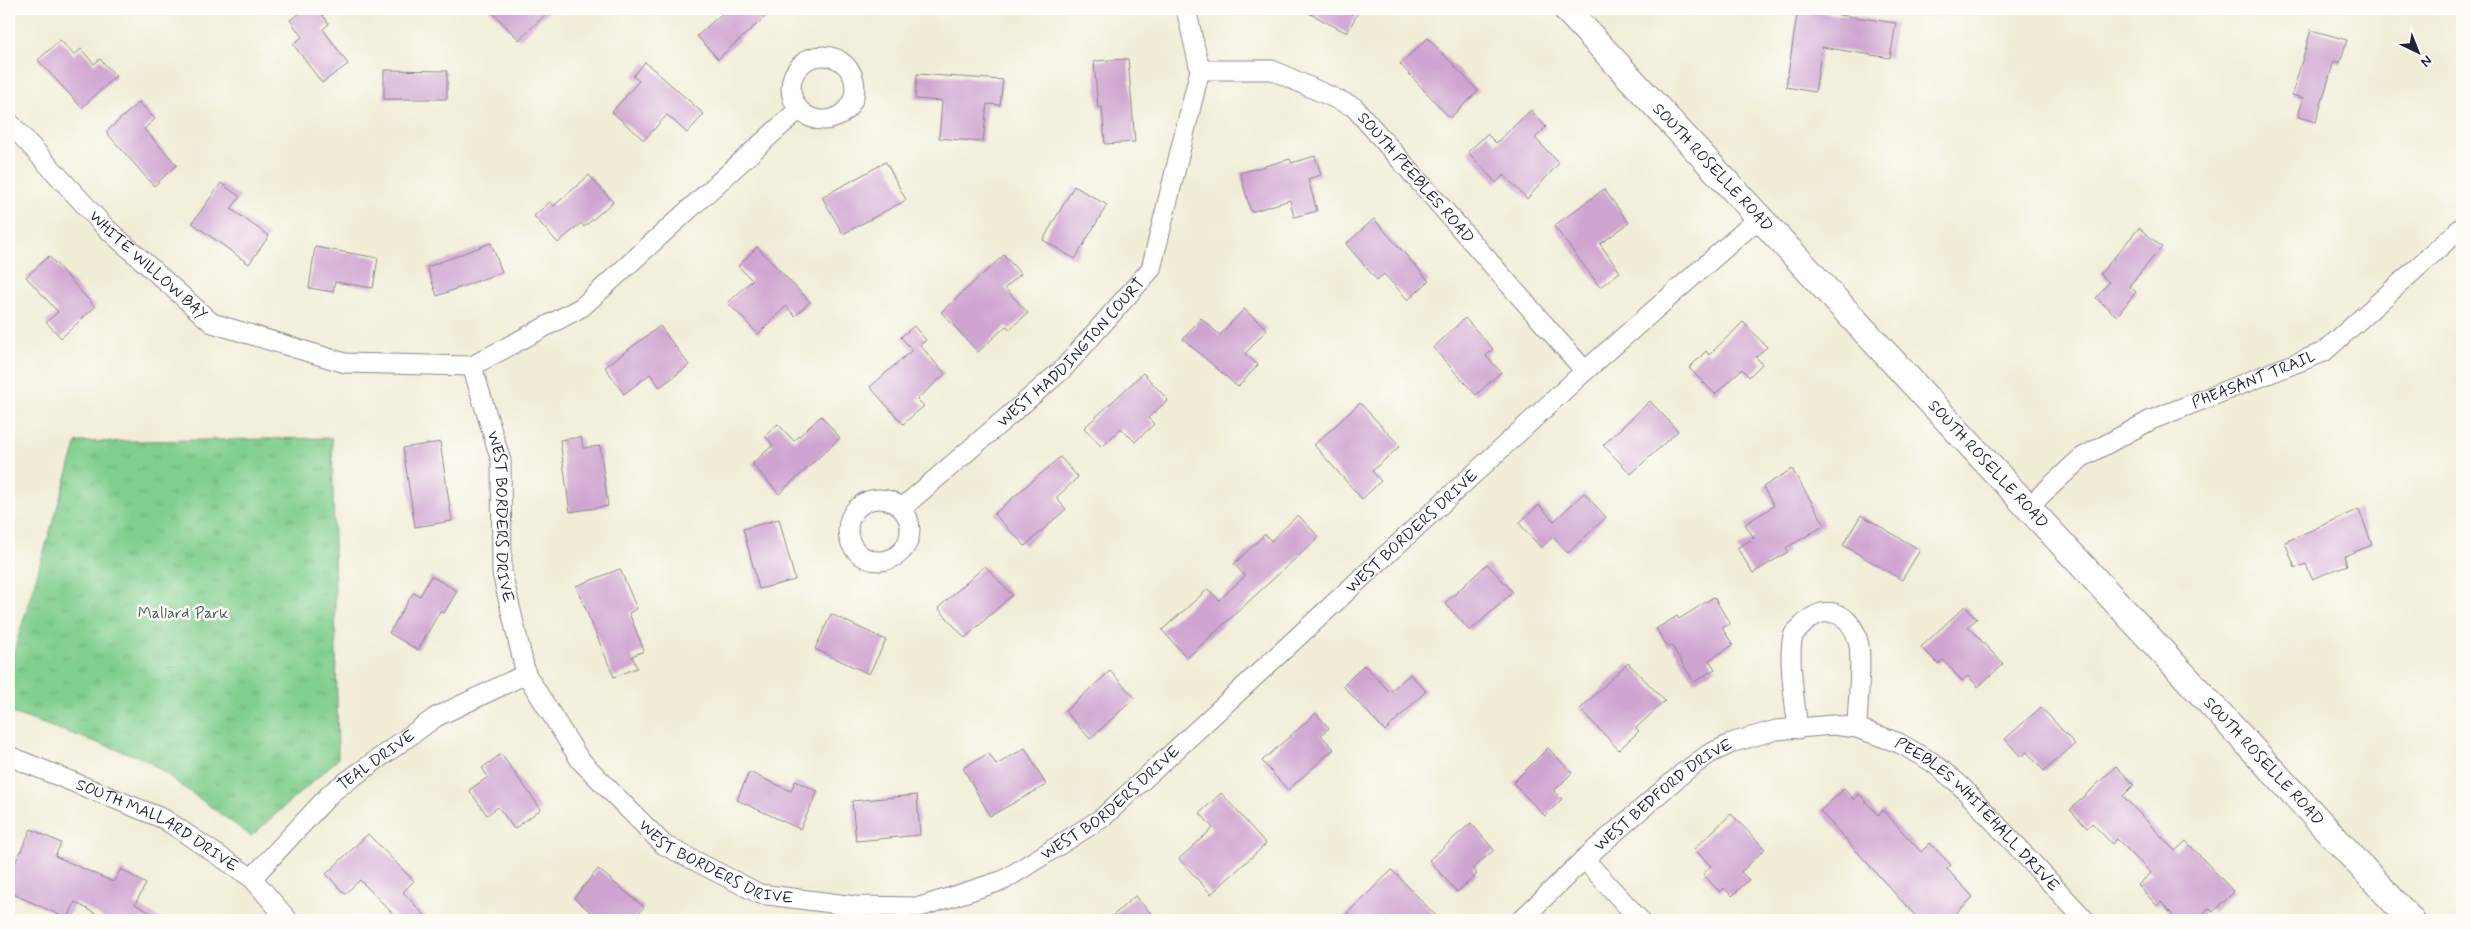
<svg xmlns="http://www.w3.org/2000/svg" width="2471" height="929" font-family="Mynerve,sans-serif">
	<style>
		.park { fill: url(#park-tufts); stroke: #527864 }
		.building { fill: #cfa4d1 }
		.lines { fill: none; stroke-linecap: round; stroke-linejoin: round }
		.minor-casing { stroke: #8a8889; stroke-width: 21 }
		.secondary-casing { stroke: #8a8889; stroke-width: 28 }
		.minor { stroke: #fff; stroke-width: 19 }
		.secondary { stroke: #fff; stroke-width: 26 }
		.labels { text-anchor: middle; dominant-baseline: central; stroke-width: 5; stroke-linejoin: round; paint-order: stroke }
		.street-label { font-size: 16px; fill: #22223b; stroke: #fdfcf7 }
		.park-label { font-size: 16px; fill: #435f58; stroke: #fdfcf7 }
	</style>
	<defs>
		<pattern id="park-tufts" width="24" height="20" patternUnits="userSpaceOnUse" patternTransform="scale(1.25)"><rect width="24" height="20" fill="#81cf8e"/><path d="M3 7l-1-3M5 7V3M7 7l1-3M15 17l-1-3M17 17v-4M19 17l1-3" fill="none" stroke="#6fb17b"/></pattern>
	</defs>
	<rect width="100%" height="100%" fill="#fdfcf7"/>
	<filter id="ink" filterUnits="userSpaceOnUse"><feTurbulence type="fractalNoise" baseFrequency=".02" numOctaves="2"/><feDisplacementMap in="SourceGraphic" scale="10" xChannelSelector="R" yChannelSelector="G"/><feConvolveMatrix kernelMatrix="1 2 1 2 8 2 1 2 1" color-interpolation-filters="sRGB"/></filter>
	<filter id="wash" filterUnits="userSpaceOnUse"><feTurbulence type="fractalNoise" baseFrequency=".0096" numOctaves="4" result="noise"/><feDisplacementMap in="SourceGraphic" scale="20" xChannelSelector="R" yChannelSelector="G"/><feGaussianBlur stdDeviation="1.12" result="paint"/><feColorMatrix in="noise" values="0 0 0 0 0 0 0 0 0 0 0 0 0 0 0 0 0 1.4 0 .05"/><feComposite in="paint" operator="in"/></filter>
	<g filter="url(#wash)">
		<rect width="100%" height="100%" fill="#f1edd7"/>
		<polygon class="park" points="332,438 338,759 251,836 145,759 9,712 9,668 77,442"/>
		<g id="blocks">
			<g class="building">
				<polygon points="306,9 318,9 329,24 323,29 348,64 322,83 293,44 302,37 290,20"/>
				<polygon points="489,9 551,9 519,40"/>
				<polygon points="727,9 774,9 718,59 697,36"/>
				<polygon points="1301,9 1360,9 1347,33"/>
				<polygon points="1798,9 1896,23 1890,58 1822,47 1815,92 1786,87"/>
				<polygon points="2311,30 2347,40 2340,63 2334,61 2316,122 2298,117 2303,98 2292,95"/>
				<polygon points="1428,38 1478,91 1450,118 1400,64"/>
				<polygon points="60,40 74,55 81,49 94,64 100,59 116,76 82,108 38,60"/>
				<polygon points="1128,59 1135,142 1105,144 1102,107 1098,108 1094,61"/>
				<polygon points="645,62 704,114 687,133 667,115 644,140 612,112 639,81 633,76"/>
				<polygon points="384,70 447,71 447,99 384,99"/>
				<polygon points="917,74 1003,80 1000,105 987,104 983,142 939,138 942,101 915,99"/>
				<polygon points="139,102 155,119 144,129 177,165 154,186 106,132"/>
				<polygon points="1531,110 1546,127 1535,138 1559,163 1527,199 1504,175 1496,183 1468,152 1487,134 1496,143"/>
				<polygon points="1315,156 1321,175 1308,179 1317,211 1294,217 1290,200 1251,212 1240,173 1290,159 1292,163"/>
				<polygon points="886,162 906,200 843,234 822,197"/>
				<polygon points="589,175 613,202 584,227 581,223 558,243 534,216 550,202 554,206"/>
				<polygon points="221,183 240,197 231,209 269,236 249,264 192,223"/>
				<polygon points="1074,186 1107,205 1075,259 1043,240"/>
				<polygon points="1604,189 1629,223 1600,244 1620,272 1600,287 1554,226"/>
				<polygon points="1374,219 1429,281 1408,300 1384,274 1377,280 1346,244"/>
				<polygon points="2139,228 2162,247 2129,286 2136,292 2117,316 2096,298 2109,282 2100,274"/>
				<polygon points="491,243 502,272 437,296 427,267"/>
				<polygon points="315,247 378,258 373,288 335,282 333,292 309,288"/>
				<polygon points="757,247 810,302 795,316 786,306 758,334 728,303 752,280 738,266"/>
				<polygon points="1004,255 1021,274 1005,288 1028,313 1010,329 1006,326 978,352 941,312"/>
				<polygon points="49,256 95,307 61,338 46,322 58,312 26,277"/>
				<polygon points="1244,309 1267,329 1245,354 1258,365 1238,387 1183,339 1201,318 1220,335"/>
				<polygon points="1465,318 1493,349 1486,356 1501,372 1476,395 1433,348"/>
				<polygon points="1743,322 1767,347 1756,357 1762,364 1749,377 1742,369 1715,394 1689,368 1706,351 1709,355"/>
				<polygon points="660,326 689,365 660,387 650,374 624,394 605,367"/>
				<polygon points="914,326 926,340 920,345 945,374 917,399 924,406 903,424 870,387 912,350 901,337"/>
				<polygon points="1143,373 1168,400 1148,418 1154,424 1135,442 1121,428 1102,447 1084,428"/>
				<polygon points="1650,401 1678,431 1631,474 1603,445"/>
				<polygon points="1360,403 1400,446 1372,471 1381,481 1362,499 1314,445"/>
				<polygon points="821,416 840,438 779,494 752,464 773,445 765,436 778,424 794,441"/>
				<polygon points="581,437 583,448 600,446 608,506 570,512 560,440"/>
				<polygon points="440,442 452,521 415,527 403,448"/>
				<polygon points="1060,457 1078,477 1056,498 1066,509 1025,546 994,514"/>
				<polygon points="1792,469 1825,525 1786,548 1788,552 1753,573 1737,548 1754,538 1745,524 1774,506 1763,487"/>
				<polygon points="1584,493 1606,517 1568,553 1553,537 1541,548 1519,523 1539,505 1554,521"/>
				<polygon points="2359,509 2372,545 2344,556 2347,565 2312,579 2306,564 2295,568 2285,542"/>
				<polygon points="1298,515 1319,537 1187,658 1162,630 1208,589 1219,600 1245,576 1234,564 1265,534 1271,541"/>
				<polygon points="1861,515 1920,550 1902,580 1843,545"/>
				<polygon points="779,519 795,580 759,589 743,529"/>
				<polygon points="1487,564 1513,592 1470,631 1445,603"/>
				<polygon points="985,566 1012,595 965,638 938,608"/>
				<polygon points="620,569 637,609 629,613 644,651 632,656 637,668 614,677 576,586"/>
				<polygon points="431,576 457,591 444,613 440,611 418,650 389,633 413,593 420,596"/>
				<polygon points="1714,597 1730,624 1722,628 1733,645 1709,660 1715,669 1694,682 1671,645 1668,647 1656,629 1677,616 1679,619"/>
				<polygon points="1965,606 1977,619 1968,626 2003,664 1978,687 1968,676 1962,681 1943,660 1938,664 1921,647"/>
				<polygon points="831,614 886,640 869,674 815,649"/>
				<polygon points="1628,663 1665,701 1636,728 1639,731 1619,750 1580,709"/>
				<polygon points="1364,665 1390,692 1410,674 1426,691 1385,731 1343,686"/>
				<polygon points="1110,671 1135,698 1090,739 1065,711"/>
				<polygon points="2041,707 2075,744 2044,771 2027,752 2021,757 2005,739"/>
				<polygon points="1316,713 1329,728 1321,735 1334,749 1288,790 1262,761"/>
				<polygon points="1025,748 1046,785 990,816 963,768 989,753 996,765"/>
				<polygon points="1548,748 1572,773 1554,791 1562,799 1545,816 1513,783"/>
				<polygon points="501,754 541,809 514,829 498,807 487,815 469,790 488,777 482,768"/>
				<polygon points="2116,766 2134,785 2123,796 2175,851 2186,841 2234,892 2213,912 2209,908 2196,920 2177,920 2161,902 2157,906 2138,885 2151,873 2117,839 2112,844 2092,823 2087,828 2070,810"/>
				<polygon points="749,772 791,791 795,781 818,791 800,829 737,800"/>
				<polygon points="1844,789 1854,800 1859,794 1878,815 1883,810 1921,852 1930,843 1951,865 1947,869 1973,897 1949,920 1919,920 1820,811"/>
				<polygon points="1221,793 1266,844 1211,894 1179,859 1213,828 1200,813"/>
				<polygon points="917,795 920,835 856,841 852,801"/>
				<polygon points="1731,814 1765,849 1741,872 1749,880 1732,896 1724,888 1720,892 1703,874 1711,866 1694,849"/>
				<polygon points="1471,823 1494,850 1473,868 1477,874 1457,892 1429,860"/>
				<polygon points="31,829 61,843 55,856 113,882 121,869 146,884 135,904 163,920 107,920 75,902 68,919 9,892 9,876"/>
				<polygon points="368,834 414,881 403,892 429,920 399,920 360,880 345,894 326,874"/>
				<polygon points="598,869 644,907 633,920 600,920 574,898"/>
				<polygon points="1392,870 1440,920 1340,920"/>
				<polygon points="1135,896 1157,920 1108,920"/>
			</g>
		</g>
	</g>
	<g filter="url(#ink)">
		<use href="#blocks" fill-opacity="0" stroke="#8a8889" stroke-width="1"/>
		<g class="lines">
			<defs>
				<g id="minor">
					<circle cx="823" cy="88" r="32"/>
					<path id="s1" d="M 1200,70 L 1272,70 L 1354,107 L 1585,371"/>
					<path id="s2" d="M 798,110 L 582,307 L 472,366 L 501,461 L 502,573 L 526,674 L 580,760 L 664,845 L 760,894 L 855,906 L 920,907 L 1004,880 L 1102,818 L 1585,371 L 1759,218"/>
					<path id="s3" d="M 9,122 L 104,226 L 212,323 L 345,363 L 472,366"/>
					<circle cx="879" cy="530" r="31"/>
					<path id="s4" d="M 2028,507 L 2081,458 L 2151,420 L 2324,352 L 2462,227"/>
					<path id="s5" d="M 902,508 L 1063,369 L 1151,269 L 1200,70 L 1186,9"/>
					<path d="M 1798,729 C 1796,709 1786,651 1794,634 C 1796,631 1800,628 1802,626 C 1823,602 1850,611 1858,641 C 1863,657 1857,708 1857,728"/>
					<path id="s6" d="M 9,756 L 164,819 L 252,878 L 288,920"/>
					<polyline points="1584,859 1640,920"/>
					<path id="s7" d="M 252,878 L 332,792 L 436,717 L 526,674"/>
					<path id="s8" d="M 1521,920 L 1584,859 L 1684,772 L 1709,754 L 1734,742 L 1776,730 L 1833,725 L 1857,728 L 1899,743 L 1932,762 L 1960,785 L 2085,920"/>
				</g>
				<g id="secondary">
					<path id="s9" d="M 1566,9 L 2411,920"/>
				</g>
			</defs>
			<use href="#minor" class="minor-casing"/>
			<use href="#secondary" class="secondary-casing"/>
			<use href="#minor" class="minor"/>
			<use href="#secondary" class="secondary"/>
		</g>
	</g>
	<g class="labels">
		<g class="street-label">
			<text stroke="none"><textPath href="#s9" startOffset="216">SOUTH ROSELLE ROAD</textPath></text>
			<text stroke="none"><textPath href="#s1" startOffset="256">SOUTH PEEBLES ROAD</textPath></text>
			<text stroke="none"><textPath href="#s3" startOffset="200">WHITE WILLOW BAY</textPath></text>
			<text stroke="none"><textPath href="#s5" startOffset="230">WEST HADDINGTON COURT</textPath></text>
			<text stroke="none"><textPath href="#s4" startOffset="262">PHEASANT TRAIL</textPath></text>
			<text stroke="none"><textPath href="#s9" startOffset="621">SOUTH ROSELLE ROAD</textPath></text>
			<text stroke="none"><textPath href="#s2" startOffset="572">WEST BORDERS DRIVE</textPath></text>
			<text stroke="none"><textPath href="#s2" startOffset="1848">WEST BORDERS DRIVE</textPath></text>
			<text stroke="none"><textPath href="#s7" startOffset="172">TEAL DRIVE</textPath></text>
			<text stroke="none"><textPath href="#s9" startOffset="1026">SOUTH ROSELLE ROAD</textPath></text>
			<text stroke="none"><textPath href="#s8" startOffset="190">WEST BEDFORD DRIVE</textPath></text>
			<text stroke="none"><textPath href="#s2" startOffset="1442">WEST BORDERS DRIVE</textPath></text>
			<text stroke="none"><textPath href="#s8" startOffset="555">PEEBLES WHITEHALL DRIVE</textPath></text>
			<text stroke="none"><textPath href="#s6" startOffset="164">SOUTH MALLARD DRIVE</textPath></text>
			<text stroke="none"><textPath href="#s2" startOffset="1008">WEST BORDERS DRIVE</textPath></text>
		</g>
		<g class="park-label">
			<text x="183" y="613">Mallard Park</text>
		</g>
	</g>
	<rect width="2471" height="929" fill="none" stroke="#fdfcf7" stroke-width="30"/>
	<g transform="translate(2418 52) rotate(137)" stroke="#fdfcf7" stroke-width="4" paint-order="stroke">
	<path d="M0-4L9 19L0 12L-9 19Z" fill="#22223b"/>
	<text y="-8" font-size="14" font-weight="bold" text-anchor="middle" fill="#22223b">N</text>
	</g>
</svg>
